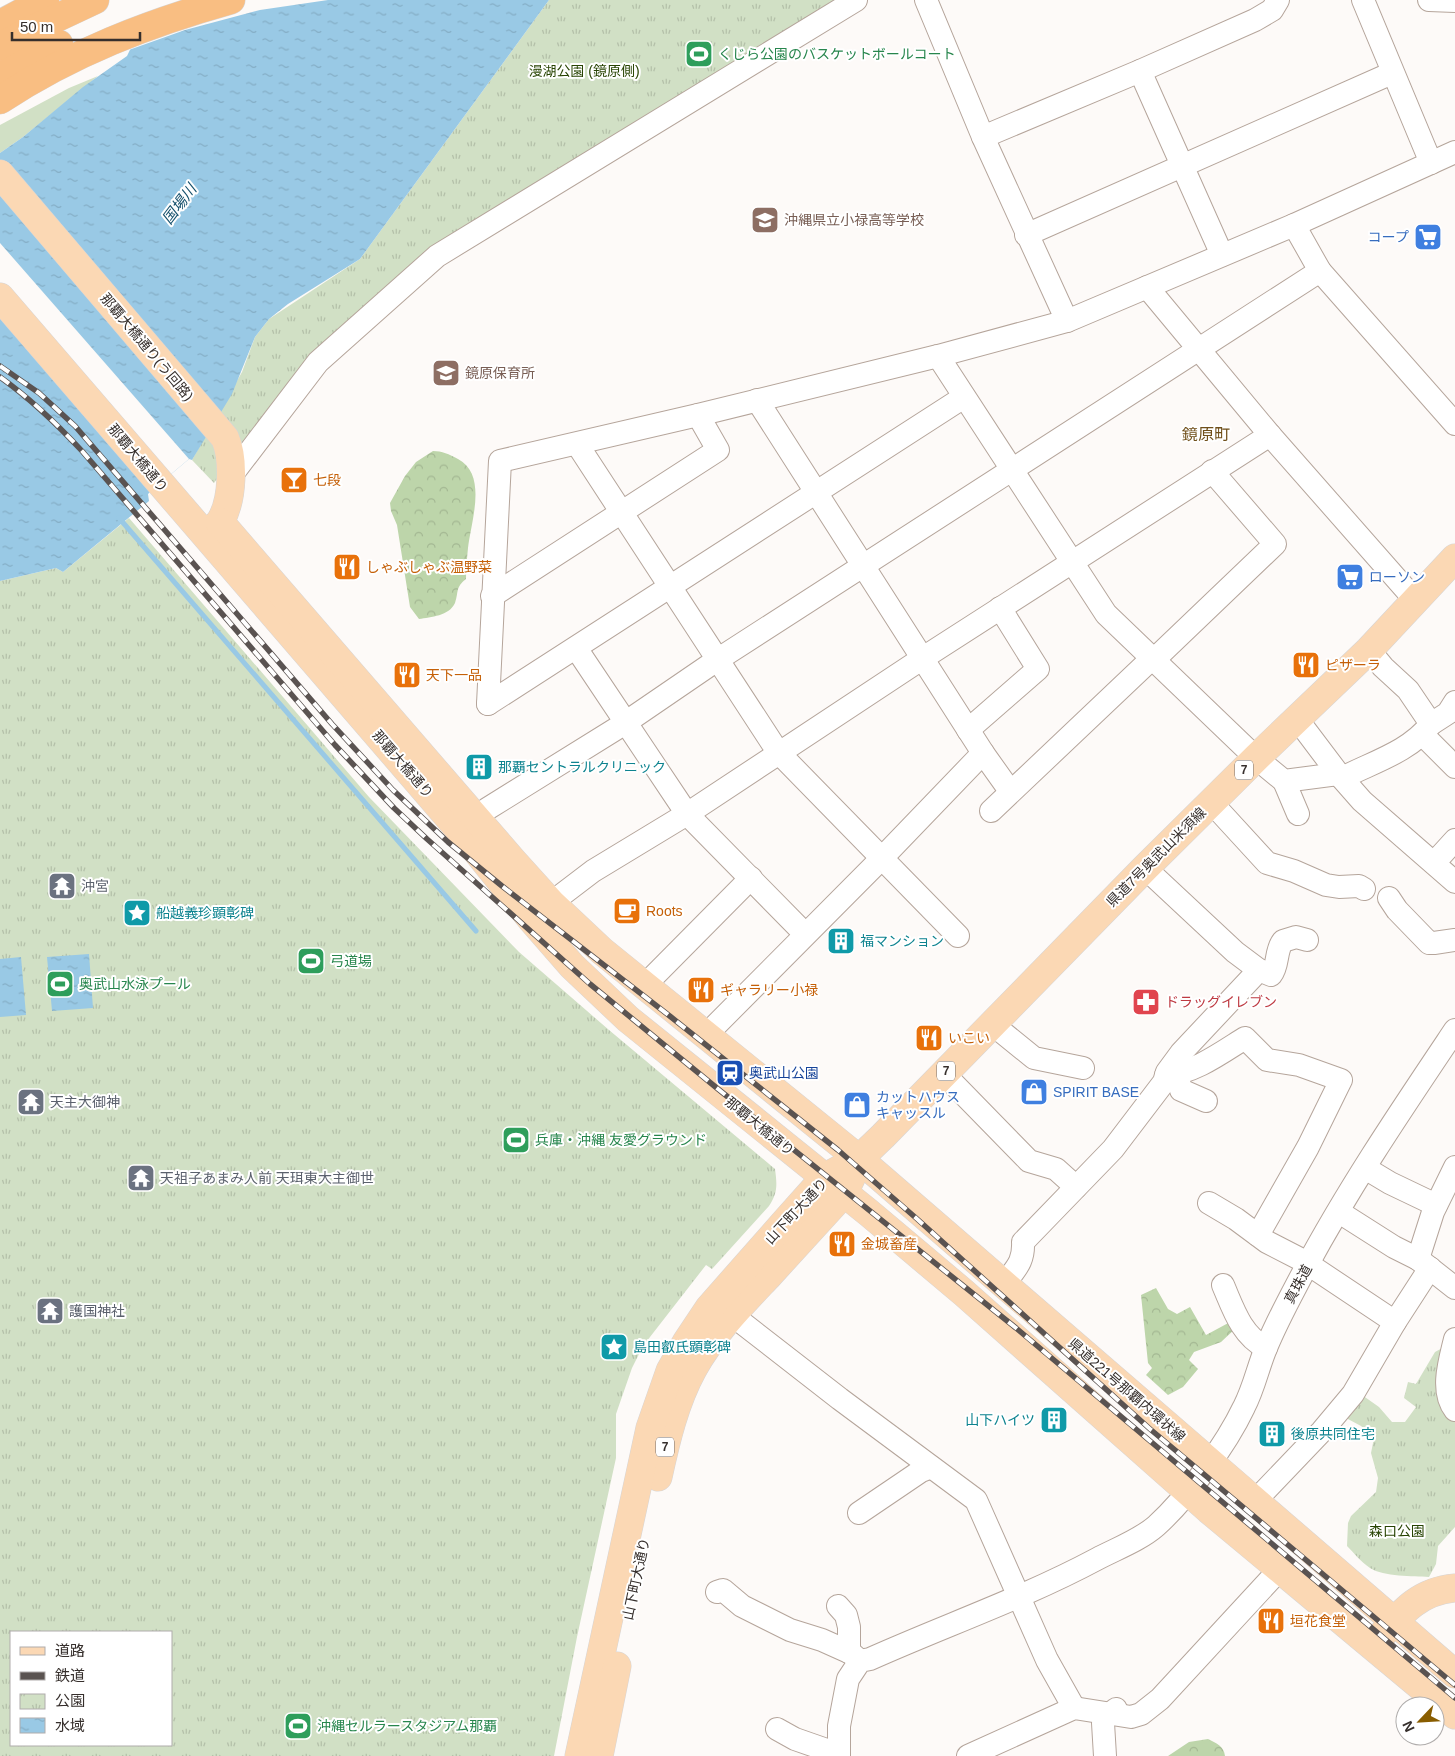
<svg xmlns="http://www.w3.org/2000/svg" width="1455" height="1756" font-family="Arial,'Noto Sans JP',sans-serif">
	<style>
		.grass { fill: #d1e0c5 }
		.forest { fill: url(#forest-crowns) }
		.park { fill: url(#park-tufts); fill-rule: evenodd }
		.water { fill: url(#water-ripples) }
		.pier { fill: #fdfaf8 }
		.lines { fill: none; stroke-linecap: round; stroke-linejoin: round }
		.stream { stroke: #99c9e5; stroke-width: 5 }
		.minor-casing { stroke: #b5a59b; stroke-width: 24 }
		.major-casing { stroke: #d7d5d5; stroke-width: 29 }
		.highway-casing { stroke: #d7d5d5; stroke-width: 29 }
		.minor { stroke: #fff; stroke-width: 22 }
		.major { stroke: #fbd8b4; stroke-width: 28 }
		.highway { stroke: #f9be82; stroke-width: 28 }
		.rail-casing { stroke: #5a5351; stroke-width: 5.5 }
		.rail { stroke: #fff; stroke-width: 4; stroke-dasharray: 11; stroke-linecap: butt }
		.labels { text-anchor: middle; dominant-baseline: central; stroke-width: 4; stroke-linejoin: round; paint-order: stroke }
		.shield { fill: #fff; stroke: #726d6b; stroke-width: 1 }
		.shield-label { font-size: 12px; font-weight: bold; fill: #362f2c }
		.leisure-label { font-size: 14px; fill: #27864d; stroke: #fff; text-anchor: start }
		.park-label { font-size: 14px; fill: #284403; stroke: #fff }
		.education-label { font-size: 14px; fill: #785e54; stroke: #fff; text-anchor: start }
		.shop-label { font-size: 14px; fill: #366cbe; stroke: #fff; text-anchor: start }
		.street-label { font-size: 14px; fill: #362f2c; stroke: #fff }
		.food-label { font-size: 14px; fill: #c56008; stroke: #fff; text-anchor: start }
		.culture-label { font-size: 14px; fill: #0d838f; stroke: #fff; text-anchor: start }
		.worship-label { font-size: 14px; fill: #5b616d; stroke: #fff; text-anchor: start }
		.health-label { font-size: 14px; fill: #be3a42; stroke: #fff; text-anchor: start }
		.transit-label { font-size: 14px; fill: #164399; stroke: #fff; text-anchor: start }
		.water-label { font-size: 15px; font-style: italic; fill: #16516d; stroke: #fff }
		.quarter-label { font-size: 16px; fill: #6f4f1a; stroke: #fff }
	</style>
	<defs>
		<pattern id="forest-crowns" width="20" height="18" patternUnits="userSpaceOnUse" patternTransform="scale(1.25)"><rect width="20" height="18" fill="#bdd5aa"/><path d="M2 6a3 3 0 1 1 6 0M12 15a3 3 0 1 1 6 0" fill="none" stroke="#a3b792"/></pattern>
		<pattern id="park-tufts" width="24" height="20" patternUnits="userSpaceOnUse" patternTransform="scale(1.25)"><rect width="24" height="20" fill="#d1e0c5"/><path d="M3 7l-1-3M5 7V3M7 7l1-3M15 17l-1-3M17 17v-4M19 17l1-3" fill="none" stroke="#b4c0a9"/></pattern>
		<pattern id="water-ripples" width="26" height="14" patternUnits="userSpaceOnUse" patternTransform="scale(1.25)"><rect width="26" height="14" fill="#99c9e5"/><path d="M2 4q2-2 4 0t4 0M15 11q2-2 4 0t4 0" fill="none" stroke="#84adc5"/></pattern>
	</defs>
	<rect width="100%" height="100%" fill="#fdfaf8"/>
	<polygon class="grass" points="98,76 23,137 0,153 0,125 69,88"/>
	<g class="forest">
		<path d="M 433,451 C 442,451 449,454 458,459 C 488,475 471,521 468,548 C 467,558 466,568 466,579 C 455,588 459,591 455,603 C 449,616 431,617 419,619 L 410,607 L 397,525 L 391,511 L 390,503 L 405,476 L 416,462 Z"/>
		<polygon points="1156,1288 1168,1309 1177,1314 1190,1307 1206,1335 1232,1321 1236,1328 1221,1342 1194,1352 1189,1360 1198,1369 1183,1387 1168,1395 1146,1375 1152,1368 1148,1363 1141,1295"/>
		<path d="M 1208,1739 C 1216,1743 1224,1746 1225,1756 L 1168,1756 L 1189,1742 Z"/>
	</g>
	<g class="park">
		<polygon points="549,0 838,0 442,242 307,359 214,483 192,460 242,372 255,337 269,319 360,259"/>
		<path d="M 129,518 L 369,797 L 519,952 L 609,1030 L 775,1169 C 777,1184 778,1193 769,1206 L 712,1269 L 706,1265 L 643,1346 L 632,1368 L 616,1414 L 616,1458 L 577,1637 L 554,1756 L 0,1756 L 0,581 L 56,568 L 63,572 ZM 11,1632 L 171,1632 L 171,1745 L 11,1745 Z"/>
		<path d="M 1455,1341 L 1455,1527 L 1438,1546 L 1436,1564 L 1429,1577 C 1413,1576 1384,1577 1370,1568 C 1361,1562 1354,1553 1347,1546 L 1348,1523 L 1351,1516 L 1376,1492 L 1378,1478 L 1371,1453 L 1374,1438 L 1361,1426 L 1346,1418 L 1362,1395 L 1379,1407 L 1392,1422 L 1405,1422 L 1416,1407 L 1404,1398 L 1408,1382 L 1416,1384 L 1435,1352 Z"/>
	</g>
	<g class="water">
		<polygon points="154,0 549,0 360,259 288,304 269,319 255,337 232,394 192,460 189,459 151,491 148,494 149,501 63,572 56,568 0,581 0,153 23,137 83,87 127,56"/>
		<polygon points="89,954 93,1008 52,1011 47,957"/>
		<polygon points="21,957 26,1015 0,1017 0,959"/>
	</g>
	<g class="pier">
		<polygon points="151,0 328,0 260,10 185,30 126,51"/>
		<polygon points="0,243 189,459 151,491 0,317"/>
	</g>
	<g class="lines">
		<polyline class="stream" points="119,518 476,931"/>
		<defs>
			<g id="minor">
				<polyline points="926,0 983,137 1067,321"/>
				<polyline points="1363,0 1431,163"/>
				<polyline points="1429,0 1455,1"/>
				<polyline points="1140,71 1222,255"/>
				<polyline points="983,137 1140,71 1255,20 1272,10 1278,0"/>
				<polyline points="1294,225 1320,271 1455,424"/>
				<polyline points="1026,235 1392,73"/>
				<polyline points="1147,287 1270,435 1416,601"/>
				<polyline points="938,356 1106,614 1256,758 1284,781 1338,774"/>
				<polyline points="757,400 983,753 1010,791"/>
				<polyline points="577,444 778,752 958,936"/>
				<polyline points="231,476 318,362 437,256 856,0"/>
				<polyline points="492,596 718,450 698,415"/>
				<polyline points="576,648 687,814 805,934"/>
				<polyline points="488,704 500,461 698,415 938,356 1067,321 1294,225 1455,152"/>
				<polyline points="488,704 964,397"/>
				<polyline points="1297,719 1340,776 1362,801 1455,882"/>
				<polyline points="1431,724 1448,713 1455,702"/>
				<polyline points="968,730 1038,669 1000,608"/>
				<polyline points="1423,735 1455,767"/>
				<path d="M 1342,778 C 1373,762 1409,752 1431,724 L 1408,690 L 1383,667 L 1369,650"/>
				<polyline points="1284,781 1298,814"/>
				<polyline points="1211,802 1267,863 1294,871 1326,885 1339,887 1359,886 1364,889"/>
				<polyline points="991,811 1145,665 1161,653 1275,544 1212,471"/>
				<polyline points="477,817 487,809 619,727 717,660 1320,271"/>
				<polyline points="1434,863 1455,840"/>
				<polyline points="1389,898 1397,910 1429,943 1434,943 1455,940"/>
				<polyline points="551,903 593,871 687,814 923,658 1270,435"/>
				<path d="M 1259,970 L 1271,975 C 1279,965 1275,951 1283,941 L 1296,937 L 1307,940"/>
				<polyline points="644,986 751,878"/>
				<polyline points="992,1024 1034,1058 1083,1068"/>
				<polyline points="705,1036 882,858 983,753"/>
				<polyline points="944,1074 1029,1161 1056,1169 1076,1187"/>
				<polyline points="1177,1074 1181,1090 1206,1101"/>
				<path d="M 1166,1075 C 1194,1073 1221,1053 1245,1038 L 1267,1060 L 1299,1065 L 1341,1080 L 1308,1147 L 1258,1235"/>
				<polyline points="1365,1168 1390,1183 1436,1205"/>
				<polyline points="1209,1203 1236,1219 1267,1242 1302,1260 1395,1322"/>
				<polyline points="1339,1212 1394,1247 1418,1259 1455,1288"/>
				<polyline points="1418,1259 1433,1212 1455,1167"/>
				<path d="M 1005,1283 C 1016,1268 1024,1262 1023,1242 L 1113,1149 L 1164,1082 L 1167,1072 L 1181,1053 L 1259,970 L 1235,952 L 1145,868"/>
				<path d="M 1223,1285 C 1233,1308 1241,1335 1266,1348"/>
				<polyline points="732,1315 840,1399 976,1500 1047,1660 1074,1708"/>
				<path d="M 1455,1339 C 1450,1360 1440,1391 1455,1410"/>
				<polyline points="1255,1501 1322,1431 1353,1394 1395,1322 1430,1268"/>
				<polyline points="859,1513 921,1471 931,1467"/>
				<polyline points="717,1592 723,1590 742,1606 790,1630 822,1640 851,1653 860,1661"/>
				<polyline points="838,1606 846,1615 849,1627 849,1652"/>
				<polyline points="777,1729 795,1739 838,1754"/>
				<path d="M 839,1756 L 839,1726 L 848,1679 L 860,1661 L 870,1659 C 946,1625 1024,1598 1097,1559 C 1116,1549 1140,1540 1156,1526 C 1187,1498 1226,1445 1244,1407 C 1254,1388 1258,1367 1266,1348 C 1277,1321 1291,1296 1304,1271 C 1349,1187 1402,1109 1455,1030"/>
				<polyline points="968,1756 1074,1708 1131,1717 1141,1714 1160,1699 1280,1569"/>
				<polyline points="1105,1756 1103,1723 1106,1717 1116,1709"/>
			</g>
			<g id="major">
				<path d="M 0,174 L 225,438 C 234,459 233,499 221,520 C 218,525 212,529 207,534"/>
				<polyline points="0,297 462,833 531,919 572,966 628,1019 869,1213 964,1293 1209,1510 1455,1715"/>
				<polyline points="220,522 513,861 551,903 602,951 859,1159 1455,1674"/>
				<path d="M 658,1477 C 666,1440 675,1402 693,1369 C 713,1333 742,1304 770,1274 C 795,1247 819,1220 844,1193 L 852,1176"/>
				<path d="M 1381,1636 C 1403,1611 1420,1591 1455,1588"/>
				<polyline points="579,1756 650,1428 670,1371 687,1341 709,1308 783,1224 825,1177 859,1159 883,1136 1145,868 1256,758 1369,650 1455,558"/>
				<polyline points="599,1756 617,1666"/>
			</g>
			<g id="highway">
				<polyline points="0,24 45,0"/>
				<polyline points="0,47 27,32 95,0"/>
				<polyline points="0,77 59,44"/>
				<path d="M 0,100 C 71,53 149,23 231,0"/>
			</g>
		</defs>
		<use href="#minor" class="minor-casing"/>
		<use href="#major" class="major-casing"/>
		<use href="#highway" class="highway-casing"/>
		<use href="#minor" class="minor"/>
		<use href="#major" class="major"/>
		<use href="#highway" class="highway"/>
		<defs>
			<g id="rail">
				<polyline points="0,366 39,393 75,426 332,724 393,790 448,842 502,886 671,1017 838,1150 916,1218 1150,1429 1455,1685"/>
				<path d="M 0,377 C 31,399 57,424 82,451 L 335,745 L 394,808 L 427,839 L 590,984 L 718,1089 L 1016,1328 L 1455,1698"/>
			</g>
		</defs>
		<use href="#rail" class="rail-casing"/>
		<use href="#rail" class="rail"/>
	</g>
	<defs>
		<symbol id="stadium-square" viewBox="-11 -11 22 22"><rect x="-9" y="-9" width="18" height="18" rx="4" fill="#2e9e5b" stroke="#fff"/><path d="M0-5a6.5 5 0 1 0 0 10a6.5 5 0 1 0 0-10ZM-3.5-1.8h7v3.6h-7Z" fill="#fff"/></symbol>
		<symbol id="school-square" viewBox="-11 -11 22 22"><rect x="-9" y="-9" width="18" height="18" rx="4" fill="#8d6e63" stroke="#fff"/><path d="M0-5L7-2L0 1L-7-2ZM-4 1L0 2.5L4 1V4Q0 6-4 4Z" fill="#fff"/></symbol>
		<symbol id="supermarket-square" viewBox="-11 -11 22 22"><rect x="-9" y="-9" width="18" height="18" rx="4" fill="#3f7fe0" stroke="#fff"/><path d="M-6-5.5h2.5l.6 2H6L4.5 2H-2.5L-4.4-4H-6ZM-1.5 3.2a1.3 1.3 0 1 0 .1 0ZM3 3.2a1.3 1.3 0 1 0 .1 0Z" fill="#fff"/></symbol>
		<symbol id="bar-square" viewBox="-11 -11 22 22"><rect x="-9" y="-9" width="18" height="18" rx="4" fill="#e8710a" stroke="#fff"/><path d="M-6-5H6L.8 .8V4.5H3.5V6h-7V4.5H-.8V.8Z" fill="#fff"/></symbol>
		<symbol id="restaurant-square" viewBox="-11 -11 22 22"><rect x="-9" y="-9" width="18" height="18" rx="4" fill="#e8710a" stroke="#fff"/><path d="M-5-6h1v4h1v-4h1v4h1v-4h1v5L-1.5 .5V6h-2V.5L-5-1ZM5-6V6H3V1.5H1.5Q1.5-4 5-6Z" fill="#fff"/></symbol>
		<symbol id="building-square" viewBox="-11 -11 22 22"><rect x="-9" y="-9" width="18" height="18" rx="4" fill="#0f9aa8" stroke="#fff"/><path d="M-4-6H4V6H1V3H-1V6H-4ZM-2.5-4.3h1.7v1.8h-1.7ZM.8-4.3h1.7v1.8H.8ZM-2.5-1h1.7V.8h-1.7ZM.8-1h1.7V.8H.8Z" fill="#fff"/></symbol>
		<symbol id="temple-square" viewBox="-11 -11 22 22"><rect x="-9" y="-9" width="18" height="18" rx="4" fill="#6b7280" stroke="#fff"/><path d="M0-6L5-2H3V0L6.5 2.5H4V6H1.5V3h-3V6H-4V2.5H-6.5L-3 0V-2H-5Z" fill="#fff"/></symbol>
		<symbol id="cafe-square" viewBox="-11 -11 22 22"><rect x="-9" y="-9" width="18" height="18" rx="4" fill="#e8710a" stroke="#fff"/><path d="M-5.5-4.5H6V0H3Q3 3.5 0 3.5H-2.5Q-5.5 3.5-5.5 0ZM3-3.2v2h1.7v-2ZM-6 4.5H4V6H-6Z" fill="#fff"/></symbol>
		<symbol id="sight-square" viewBox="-11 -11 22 22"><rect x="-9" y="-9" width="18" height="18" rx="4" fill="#0f9aa8" stroke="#fff"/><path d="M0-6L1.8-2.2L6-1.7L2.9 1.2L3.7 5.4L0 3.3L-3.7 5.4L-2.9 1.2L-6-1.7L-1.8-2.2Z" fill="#fff"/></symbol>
		<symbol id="pharmacy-square" viewBox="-11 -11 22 22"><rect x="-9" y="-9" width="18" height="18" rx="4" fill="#e0444e" stroke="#fff"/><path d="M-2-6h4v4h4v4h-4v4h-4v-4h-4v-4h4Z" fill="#fff"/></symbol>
		<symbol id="station-square" viewBox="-11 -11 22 22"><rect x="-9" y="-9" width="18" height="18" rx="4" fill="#1a4fb4" stroke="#fff"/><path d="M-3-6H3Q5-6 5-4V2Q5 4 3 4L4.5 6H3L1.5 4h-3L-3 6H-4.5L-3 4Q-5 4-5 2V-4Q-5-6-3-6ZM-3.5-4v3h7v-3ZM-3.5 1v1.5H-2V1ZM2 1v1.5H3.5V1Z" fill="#fff"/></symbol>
		<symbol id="shop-square" viewBox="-11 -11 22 22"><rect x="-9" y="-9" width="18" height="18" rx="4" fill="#3f7fe0" stroke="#fff"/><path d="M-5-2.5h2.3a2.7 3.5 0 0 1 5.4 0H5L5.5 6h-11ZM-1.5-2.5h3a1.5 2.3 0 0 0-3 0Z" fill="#fff"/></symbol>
	</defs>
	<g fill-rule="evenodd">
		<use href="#stadium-square" x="683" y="38" width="32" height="32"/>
		<use href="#school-square" x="749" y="204" width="32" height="32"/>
		<use href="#supermarket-square" x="1412" y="221" width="32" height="32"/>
		<use href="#school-square" x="430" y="357" width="32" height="32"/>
		<use href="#bar-square" x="278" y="464" width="32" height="32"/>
		<use href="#restaurant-square" x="331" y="551" width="32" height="32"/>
		<use href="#supermarket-square" x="1334" y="561" width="32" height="32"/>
		<use href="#restaurant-square" x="1290" y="649" width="32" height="32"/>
		<use href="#restaurant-square" x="391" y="659" width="32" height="32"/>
		<use href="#building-square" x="463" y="751" width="32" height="32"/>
		<use href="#temple-square" x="46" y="870" width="32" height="32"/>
		<use href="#cafe-square" x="611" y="895" width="32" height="32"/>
		<use href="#sight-square" x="121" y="897" width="32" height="32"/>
		<use href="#building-square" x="825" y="925" width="32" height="32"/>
		<use href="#stadium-square" x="295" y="945" width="32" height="32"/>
		<use href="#stadium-square" x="44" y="968" width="32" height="32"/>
		<use href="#restaurant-square" x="685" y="974" width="32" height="32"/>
		<use href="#pharmacy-square" x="1130" y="986" width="32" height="32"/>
		<use href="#restaurant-square" x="913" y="1022" width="32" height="32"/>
		<use href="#station-square" x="714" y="1057" width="32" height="32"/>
		<use href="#shop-square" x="1018" y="1076" width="32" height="32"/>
		<use href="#temple-square" x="15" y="1086" width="32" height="32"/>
		<use href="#shop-square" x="841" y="1089" width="32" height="32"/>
		<use href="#stadium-square" x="500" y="1124" width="32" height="32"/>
		<use href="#temple-square" x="125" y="1162" width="32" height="32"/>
		<use href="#restaurant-square" x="826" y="1228" width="32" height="32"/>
		<use href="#temple-square" x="34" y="1295" width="32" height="32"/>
		<use href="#sight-square" x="598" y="1331" width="32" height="32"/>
		<use href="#building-square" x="1038" y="1404" width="32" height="32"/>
		<use href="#building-square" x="1256" y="1418" width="32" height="32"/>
		<use href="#restaurant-square" x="1255" y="1605" width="32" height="32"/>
		<use href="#stadium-square" x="282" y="1710" width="32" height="32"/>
	</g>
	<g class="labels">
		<g class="shield">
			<rect x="1235" y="760.5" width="18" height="19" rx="4"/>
			<rect x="937" y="1061.5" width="18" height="19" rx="4"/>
			<rect x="656" y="1437.5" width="18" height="19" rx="4"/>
		</g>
		<g class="shield-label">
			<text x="1244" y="770">7</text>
			<text x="946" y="1071">7</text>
			<text x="665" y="1447">7</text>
		</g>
		<g class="leisure-label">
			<text x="718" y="54">くじら公園のバスケットボールコート</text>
			<text x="330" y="961">弓道場</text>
			<text x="79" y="984">奥武山水泳プール</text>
			<text x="535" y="1140">兵庫・沖縄 友愛グラウンド</text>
			<text x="317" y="1726">沖縄セルラースタジアム那覇</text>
		</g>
		<g class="park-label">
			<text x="584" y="71">漫湖公園 (鏡原側)</text>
			<text x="1397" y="1531">森口公園</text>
		</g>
		<g class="education-label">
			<text x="784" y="220">沖縄県立小禄高等学校</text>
			<text x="465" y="373">鏡原保育所</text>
		</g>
		<g class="shop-label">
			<text x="1409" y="237" text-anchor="end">コープ</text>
			<text x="1369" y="577">ローソン</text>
			<text x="1053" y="1092">SPIRIT BASE</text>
			<text x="876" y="1097">カットハウス<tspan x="876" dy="16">キャッスル</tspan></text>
		</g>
		<g class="street-label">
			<text transform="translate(147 347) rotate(50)">那覇大橋通り(う回路)</text>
			<text transform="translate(138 458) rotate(50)">那覇大橋通り</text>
			<text transform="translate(403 764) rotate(49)">那覇大橋通り</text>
			<text transform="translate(1156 857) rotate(-45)">県道7号奥武山米須線</text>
			<text transform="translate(760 1126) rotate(39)">那覇大橋通り</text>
			<text transform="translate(796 1211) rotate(-47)">山下町大通り</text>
			<text transform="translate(1298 1284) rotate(-62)">真珠道</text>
			<text transform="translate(1127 1390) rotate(41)">県道221号那覇内環状線</text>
			<text transform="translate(636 1579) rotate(-78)">山下町大通り</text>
		</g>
		<g class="food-label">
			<text x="313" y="480">七段</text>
			<text x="366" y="567">しゃぶしゃぶ温野菜</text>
			<text x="1325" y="665">ピザーラ</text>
			<text x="426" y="675">天下一品</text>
			<text x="646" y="911">Roots</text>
			<text x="720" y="990">ギャラリー小禄</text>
			<text x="948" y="1038">いこい</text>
			<text x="861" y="1244">金城畜産</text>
			<text x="1290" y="1621">垣花食堂</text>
		</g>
		<g class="culture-label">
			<text x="498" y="767">那覇セントラルクリニック</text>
			<text x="156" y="913">船越義珍顕彰碑</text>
			<text x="860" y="941">福マンション</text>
			<text x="633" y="1347">島田叡氏顕彰碑</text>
			<text x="1035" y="1420" text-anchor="end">山下ハイツ</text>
			<text x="1291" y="1434">後原共同住宅</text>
		</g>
		<g class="worship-label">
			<text x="81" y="886">沖宮</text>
			<text x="50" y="1102">天主大御神</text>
			<text x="160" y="1178">天祖子あまみ人前 天珥東大主御世</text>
			<text x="69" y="1311">護国神社</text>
		</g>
		<g class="health-label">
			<text x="1165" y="1002">ドラッグイレブン</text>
		</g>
		<g class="transit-label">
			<text x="749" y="1073">奥武山公園</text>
		</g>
		<g class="water-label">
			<text transform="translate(179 204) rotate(-53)">国場川</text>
		</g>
		<g class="quarter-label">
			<text x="1206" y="434">鏡原町</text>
		</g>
	</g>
	<rect x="10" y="1631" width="162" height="115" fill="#ffffff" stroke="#afacab"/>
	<rect x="20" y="1647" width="25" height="8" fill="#fbd8b4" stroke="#afacab"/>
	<text x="55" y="1656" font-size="15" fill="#362f2c">道路</text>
	<rect x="20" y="1672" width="25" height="8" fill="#5a5351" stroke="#afacab"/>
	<text x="55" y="1681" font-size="15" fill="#362f2c">鉄道</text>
	<rect x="20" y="1694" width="25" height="15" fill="url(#park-tufts)" stroke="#afacab"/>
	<text x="55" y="1706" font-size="15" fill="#362f2c">公園</text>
	<rect x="20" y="1718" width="25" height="15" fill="url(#water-ripples)" stroke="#afacab"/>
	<text x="55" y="1731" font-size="15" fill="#362f2c">水域</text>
	<g transform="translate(1420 1721) rotate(245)"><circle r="24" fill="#ffffff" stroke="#afacab"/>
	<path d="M0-4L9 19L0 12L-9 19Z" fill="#895d00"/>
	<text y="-8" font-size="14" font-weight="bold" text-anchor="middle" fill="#362f2c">N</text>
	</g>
	<path d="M12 32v8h128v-8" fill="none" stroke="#362f2c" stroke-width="2.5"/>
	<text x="20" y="32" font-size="15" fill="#362f2c" stroke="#ffffff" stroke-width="4" paint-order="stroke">50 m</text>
</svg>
